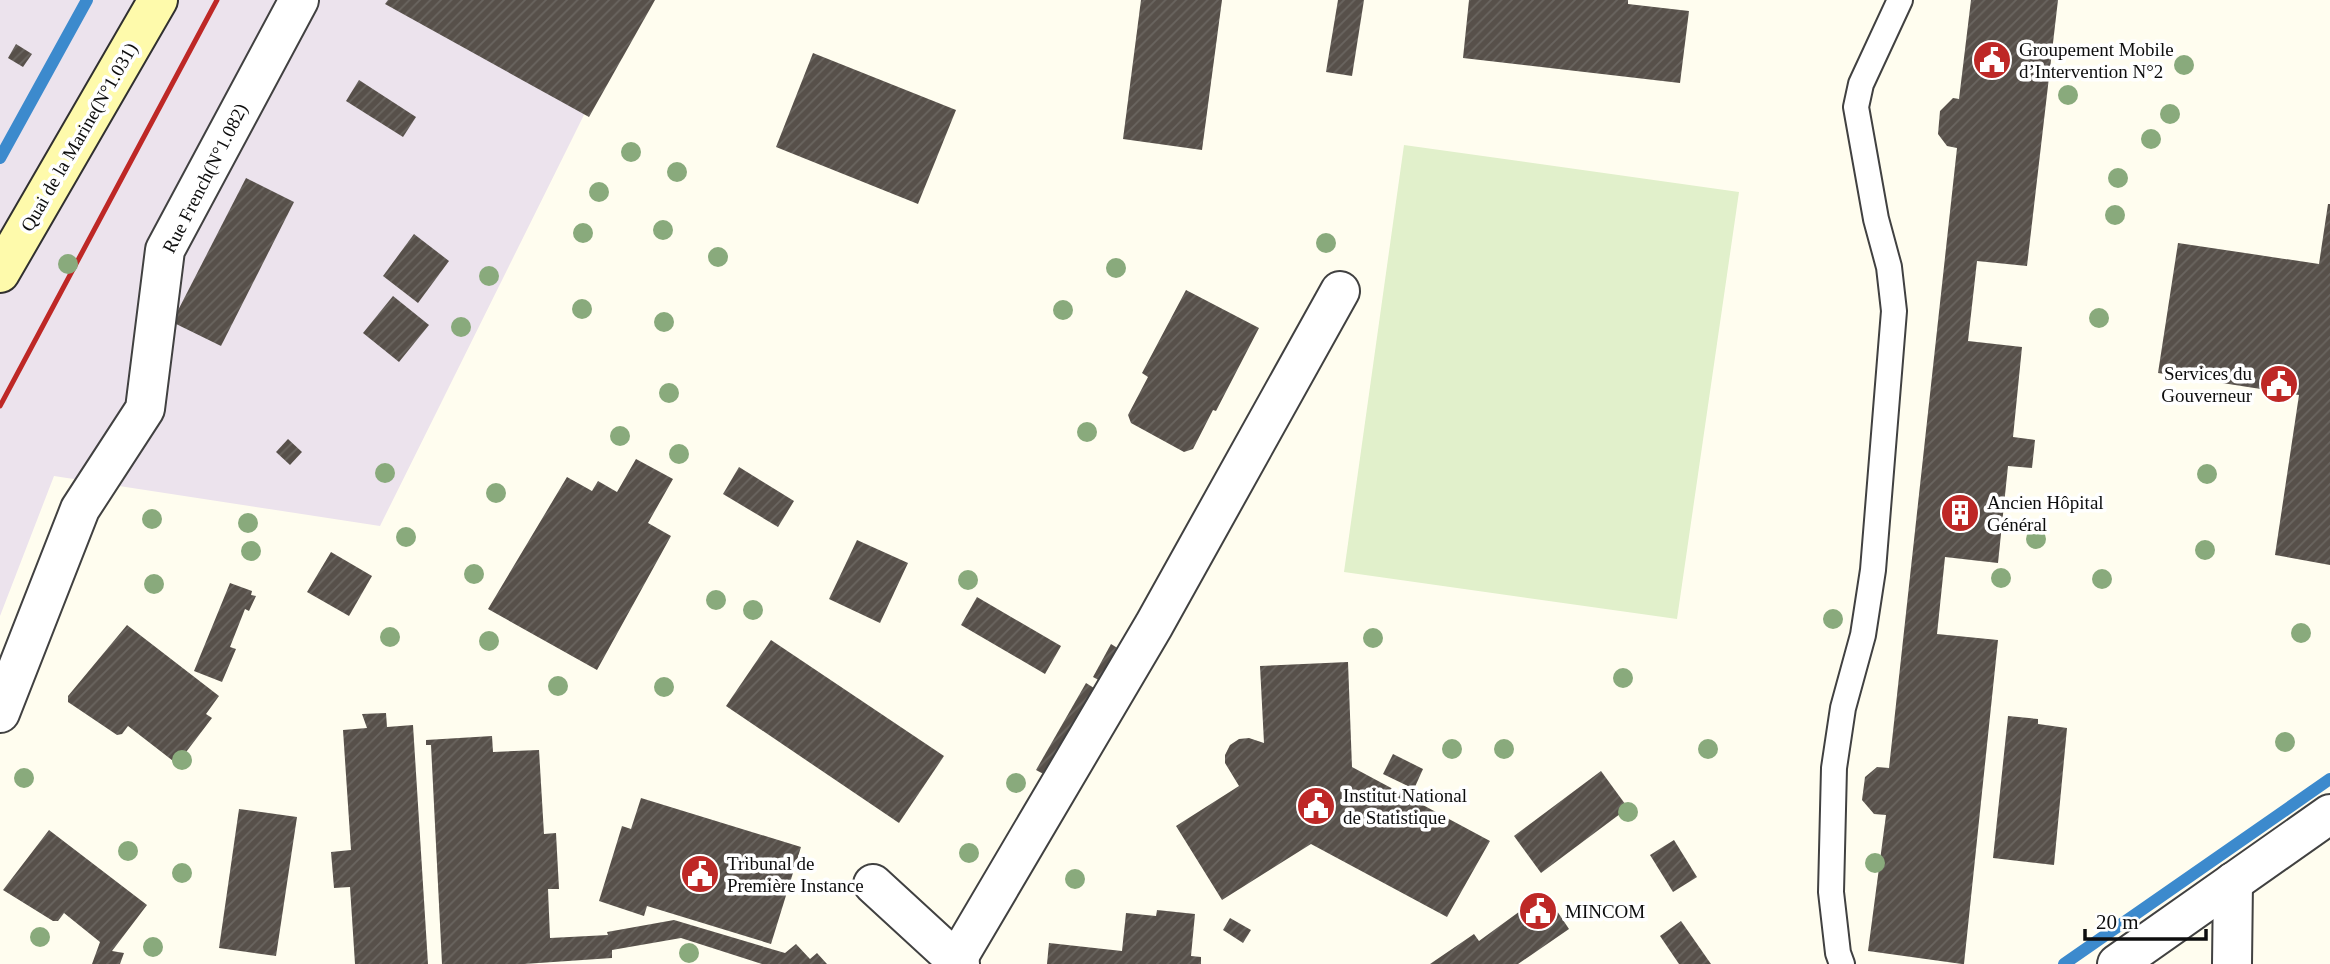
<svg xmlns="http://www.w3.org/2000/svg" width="2330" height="964" font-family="'Times New Roman',serif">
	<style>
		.industrial { fill: #ece3ed }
		.pitch { fill: #e1f0cb }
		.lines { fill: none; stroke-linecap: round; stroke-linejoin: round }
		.stream { stroke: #3c8acd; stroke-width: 12 }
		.building { fill: url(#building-hatch) }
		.lane-casing { stroke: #414141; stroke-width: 28 }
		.street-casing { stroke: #414141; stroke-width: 42 }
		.secondary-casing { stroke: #303030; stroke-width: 42 }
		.lane { stroke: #fff; stroke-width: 24 }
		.street { stroke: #fff; stroke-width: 38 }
		.secondary { stroke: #fefaab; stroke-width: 38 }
		.rail { stroke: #be2826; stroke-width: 5 }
		.tree { fill: #89aa7c }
		.labels { text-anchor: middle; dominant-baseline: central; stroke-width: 7; stroke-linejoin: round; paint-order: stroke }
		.poi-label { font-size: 19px; fill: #0e0e0e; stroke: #fff; text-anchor: start }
		.street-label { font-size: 19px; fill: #0e0e0e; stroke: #fff }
	</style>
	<defs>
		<pattern id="building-hatch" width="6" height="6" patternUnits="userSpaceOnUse" patternTransform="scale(1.75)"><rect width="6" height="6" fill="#57504a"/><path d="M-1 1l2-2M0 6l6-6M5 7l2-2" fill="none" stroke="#6a6560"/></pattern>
	</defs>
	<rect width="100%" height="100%" fill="#fffdef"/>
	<polygon class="industrial" points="0,0 641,0 380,526 54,476 0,616"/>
	<polygon class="pitch" points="1404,145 1739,192 1677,619 1344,572"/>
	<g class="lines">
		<g class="stream">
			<polyline points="0,158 87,0"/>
			<polyline points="2064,964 2330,779"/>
		</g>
	</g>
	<g class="building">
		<polygon points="388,0 655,0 589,117 385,4"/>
		<polygon points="1141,0 1222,0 1202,150 1123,139"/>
		<polygon points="1338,0 1364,0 1352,76 1326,72"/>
		<polygon points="1469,0 1628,0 1628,4 1689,11 1680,83 1463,58"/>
		<polygon points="1971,0 2058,0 2027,266 1977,261 1968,341 2022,347 2013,437 2035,440 2032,468 2008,466 1998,563 1945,557 1937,634 1998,640 1964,964 1962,964 1868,951 1886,815 1874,814 1862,800 1865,777 1877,767 1889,768 1957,148 1947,146 1938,134 1940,111 1953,98 1959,99"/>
		<polygon points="16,44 32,54 23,67 8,58"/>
		<polygon points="813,53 956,110 918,204 776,147"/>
		<polygon points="359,80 416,117 403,137 346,101"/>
		<polygon points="246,178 294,202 221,346 172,322"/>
		<polygon points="2328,204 2330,204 2330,565 2275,555 2299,395 2158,373 2178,243 2319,264"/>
		<polygon points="414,234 449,261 418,303 383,276"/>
		<polygon points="1186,290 1259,328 1216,411 1213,410 1193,449 1184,452 1131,423 1128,415 1148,377 1142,373"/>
		<polygon points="393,296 429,325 399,362 363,333"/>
		<polygon points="288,439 302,452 290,465 276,452"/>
		<polygon points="636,459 673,479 648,523 671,536 597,670 488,609 567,477 592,491 598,481 617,492"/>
		<polygon points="739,467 794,501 778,527 723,494"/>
		<polygon points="857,540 908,563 880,623 829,599"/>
		<polygon points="331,552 372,576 349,616 307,592"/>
		<polygon points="230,583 252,591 251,595 256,596 249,611 245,609 230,647 236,649 222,682 194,671"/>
		<polygon points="977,597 1061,646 1045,674 961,625"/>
		<polygon points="127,625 219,696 206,714 212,718 177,764 128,726 122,734 117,735 68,702 68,696"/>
		<polygon points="771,640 944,756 899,823 726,706"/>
		<polygon points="1111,644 1127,654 1108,685 1093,677"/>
		<polygon points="1348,662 1352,767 1490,841 1447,917 1311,844 1222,900 1176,826 1239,786 1225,763 1225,755 1230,745 1239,739 1249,738 1264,743 1260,666"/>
		<polygon points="1086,683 1102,693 1053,779 1036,770"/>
		<polygon points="386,713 387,727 413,725 428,964 355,964 350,887 334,888 331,852 351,850 343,730 367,728 362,714"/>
		<polygon points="2008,716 2038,719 2038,724 2067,728 2054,865 1993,858"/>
		<polygon points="492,736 493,752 539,750 544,834 556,833 559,889 548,889 550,938 608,935 607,932 674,920 785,953 796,944 810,959 817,953 827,964 762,964 681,938 612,950 612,958 524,964 442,964 431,745 426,745 426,740"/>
		<polygon points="1393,754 1423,769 1414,789 1383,774"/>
		<polygon points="1601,771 1628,808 1541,873 1514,836"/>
		<polygon points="641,798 801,847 771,944 647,906 644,916 599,901 622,826 631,829"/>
		<polygon points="239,809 297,817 276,956 219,948"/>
		<polygon points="49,830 147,905 112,951 124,953 120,964 92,964 100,942 64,913 58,921 53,921 3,890"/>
		<polygon points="1674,840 1697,877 1673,892 1650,855"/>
		<polygon points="1545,893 1569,929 1518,964 1430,964 1474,934 1479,941"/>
		<polygon points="1157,910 1195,914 1191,956 1201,957 1201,964 1047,964 1049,943 1122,951 1126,913 1156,916"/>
		<polygon points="1230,918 1251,930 1243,943 1223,930"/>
		<polygon points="1681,921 1711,964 1679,964 1660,936"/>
	</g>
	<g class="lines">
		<defs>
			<polyline id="lane" points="1842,964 1838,953 1831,892 1834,768 1843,708 1863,635 1873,570 1894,311 1889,267 1876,219 1856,107 1861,84 1900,0"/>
			<g id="street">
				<polyline points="0,713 80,509 145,409 165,250 299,0"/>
				<polyline points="873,884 960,964"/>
				<polyline points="956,961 1154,625 1340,291"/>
				<polyline points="2117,964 2330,814"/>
				<polyline points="2232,964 2233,882"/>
			</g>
			<polyline id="secondary" points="0,273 158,0"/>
		</defs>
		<use href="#lane" class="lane-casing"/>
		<use href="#street" class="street-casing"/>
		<use href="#secondary" class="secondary-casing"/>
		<use href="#lane" class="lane"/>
		<use href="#street" class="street"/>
		<use href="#secondary" class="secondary"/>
		<polyline class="rail" points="0,406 217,0"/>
	</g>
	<g class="tree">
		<circle cx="2184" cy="65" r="10"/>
		<circle cx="2068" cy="95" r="10"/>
		<circle cx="2170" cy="114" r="10"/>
		<circle cx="2151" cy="139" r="10"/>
		<circle cx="631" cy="152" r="10"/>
		<circle cx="677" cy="172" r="10"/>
		<circle cx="2118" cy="178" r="10"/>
		<circle cx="599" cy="192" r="10"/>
		<circle cx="2115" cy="215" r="10"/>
		<circle cx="663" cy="230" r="10"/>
		<circle cx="583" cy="233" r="10"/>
		<circle cx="1326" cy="243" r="10"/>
		<circle cx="718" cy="257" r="10"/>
		<circle cx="68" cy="264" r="10"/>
		<circle cx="1116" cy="268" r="10"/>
		<circle cx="489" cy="276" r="10"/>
		<circle cx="582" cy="309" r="10"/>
		<circle cx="1063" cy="310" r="10"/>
		<circle cx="2099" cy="318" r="10"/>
		<circle cx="664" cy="322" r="10"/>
		<circle cx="461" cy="327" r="10"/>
		<circle cx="669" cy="393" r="10"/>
		<circle cx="1087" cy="432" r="10"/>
		<circle cx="620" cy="436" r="10"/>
		<circle cx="679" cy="454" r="10"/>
		<circle cx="385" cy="473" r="10"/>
		<circle cx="2207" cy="474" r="10"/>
		<circle cx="496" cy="493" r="10"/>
		<circle cx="152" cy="519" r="10"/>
		<circle cx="248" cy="523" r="10"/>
		<circle cx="406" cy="537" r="10"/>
		<circle cx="2036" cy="539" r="10"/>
		<circle cx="2205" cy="550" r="10"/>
		<circle cx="251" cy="551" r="10"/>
		<circle cx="474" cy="574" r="10"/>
		<circle cx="2001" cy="578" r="10"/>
		<circle cx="2102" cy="579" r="10"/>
		<circle cx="968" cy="580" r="10"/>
		<circle cx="154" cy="584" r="10"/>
		<circle cx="716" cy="600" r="10"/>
		<circle cx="753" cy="610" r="10"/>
		<circle cx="1833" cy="619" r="10"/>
		<circle cx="2301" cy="633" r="10"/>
		<circle cx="390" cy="637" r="10"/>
		<circle cx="1373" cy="638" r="10"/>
		<circle cx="489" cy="641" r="10"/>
		<circle cx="1623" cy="678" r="10"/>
		<circle cx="558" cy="686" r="10"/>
		<circle cx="664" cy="687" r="10"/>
		<circle cx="2285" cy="742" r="10"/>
		<circle cx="1452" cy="749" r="10"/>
		<circle cx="1504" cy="749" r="10"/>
		<circle cx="1708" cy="749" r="10"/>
		<circle cx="182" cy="760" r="10"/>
		<circle cx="24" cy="778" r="10"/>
		<circle cx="1016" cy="783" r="10"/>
		<circle cx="1628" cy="812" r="10"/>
		<circle cx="128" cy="851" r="10"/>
		<circle cx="969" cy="853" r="10"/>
		<circle cx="1875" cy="863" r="10"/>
		<circle cx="182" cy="873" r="10"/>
		<circle cx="1075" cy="879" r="10"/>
		<circle cx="40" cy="937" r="10"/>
		<circle cx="153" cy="947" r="10"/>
		<circle cx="689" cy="953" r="10"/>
	</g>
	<defs>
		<symbol id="civic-disc" viewBox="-11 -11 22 22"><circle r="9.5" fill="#be2826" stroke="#fff"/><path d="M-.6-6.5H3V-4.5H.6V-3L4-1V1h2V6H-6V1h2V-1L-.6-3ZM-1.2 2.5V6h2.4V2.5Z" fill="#fff"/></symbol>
		<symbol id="building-disc" viewBox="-11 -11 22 22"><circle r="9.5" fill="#be2826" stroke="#fff"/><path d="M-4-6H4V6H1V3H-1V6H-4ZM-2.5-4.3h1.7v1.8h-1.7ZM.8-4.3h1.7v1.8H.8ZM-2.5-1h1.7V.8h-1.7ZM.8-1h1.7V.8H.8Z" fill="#fff"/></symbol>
	</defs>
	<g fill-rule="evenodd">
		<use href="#civic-disc" x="1970" y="38" width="44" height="44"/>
		<use href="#civic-disc" x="2257" y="362" width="44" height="44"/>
		<use href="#building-disc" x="1938" y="491" width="44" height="44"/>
		<use href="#civic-disc" x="1294" y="784" width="44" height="44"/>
		<use href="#civic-disc" x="678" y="852" width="44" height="44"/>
		<use href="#civic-disc" x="1516" y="889" width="44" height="44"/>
	</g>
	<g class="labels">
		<g class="poi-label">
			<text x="2019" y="49">Groupement Mobile<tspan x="2019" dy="22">d’Intervention N°2</tspan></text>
			<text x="2252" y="373" text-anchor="end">Services du<tspan x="2252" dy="22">Gouverneur</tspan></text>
			<text x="1987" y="502">Ancien Hôpital<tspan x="1987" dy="22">Général</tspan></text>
			<text x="1343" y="795">Institut National<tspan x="1343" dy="22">de Statistique</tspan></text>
			<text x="727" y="863">Tribunal de<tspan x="727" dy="22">Première Instance</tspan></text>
			<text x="1565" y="911">MINCOM</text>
		</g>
		<g class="street-label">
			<text transform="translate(79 137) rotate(-60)">Quai de la Marine(N°1.031)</text>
			<text transform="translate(205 178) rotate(-63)">Rue French(N°1.082)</text>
		</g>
	</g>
	<path d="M2085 929v10h121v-10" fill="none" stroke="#0e0e0e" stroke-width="3.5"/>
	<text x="2096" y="929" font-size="21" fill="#0e0e0e" stroke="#ffffff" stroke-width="5" paint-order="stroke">20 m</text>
</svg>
